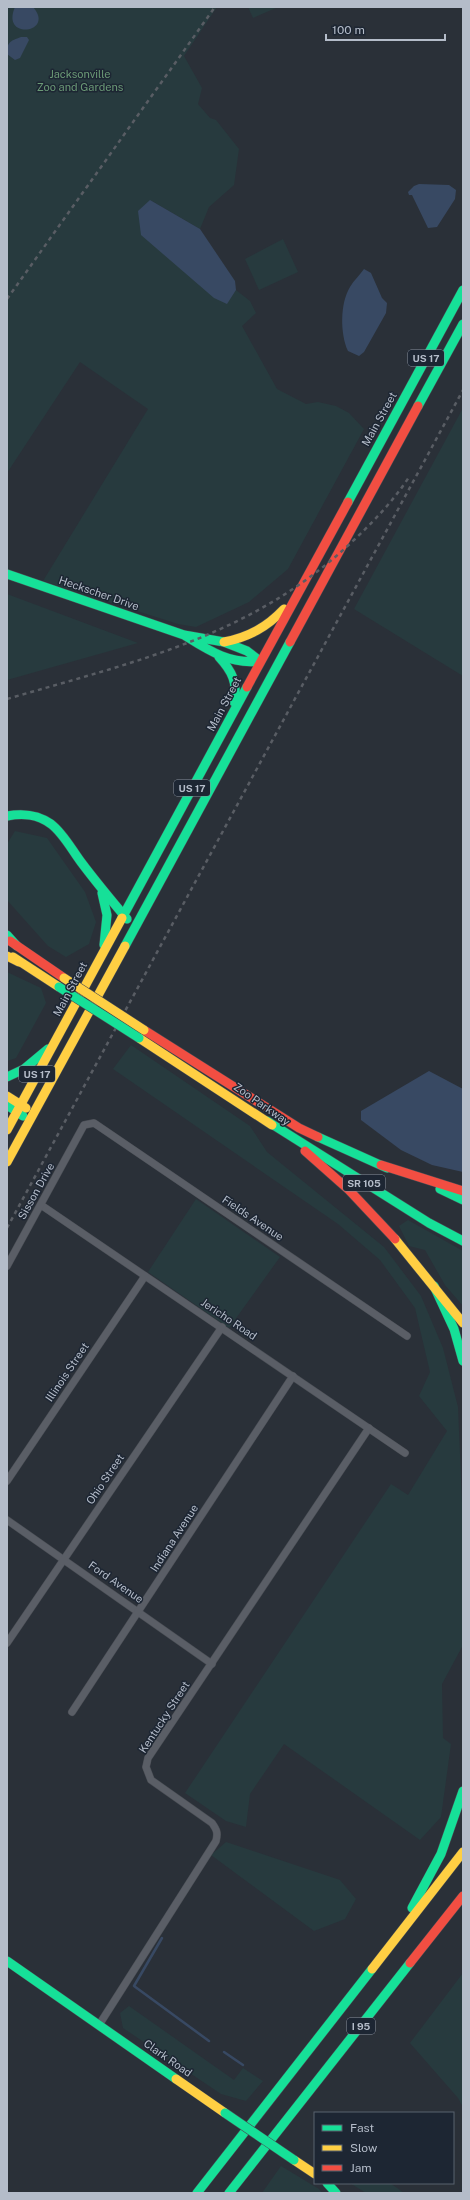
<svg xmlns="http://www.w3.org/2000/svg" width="470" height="2200" font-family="'Public Sans',sans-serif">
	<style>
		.green { fill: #273a3e }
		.water { fill: #384963 }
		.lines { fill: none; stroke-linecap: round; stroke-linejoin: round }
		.stream { stroke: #384963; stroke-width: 2.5 }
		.street-casing { stroke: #484c53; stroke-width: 8 }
		.fast-casing { stroke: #484c53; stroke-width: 10 }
		.slow-casing { stroke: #484c53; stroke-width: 10 }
		.jam-casing { stroke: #484c53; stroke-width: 10 }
		.street { stroke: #5a5e66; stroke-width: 7 }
		.fast { stroke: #16e098; stroke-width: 9 }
		.slow { stroke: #ffcf43; stroke-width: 9 }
		.jam { stroke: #f24e42; stroke-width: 9 }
		.rail { stroke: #595d64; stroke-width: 2.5; stroke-dasharray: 4 4; stroke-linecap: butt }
		.fast-bridge-casing { stroke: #484c53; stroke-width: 10; stroke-linecap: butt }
		.slow-bridge-casing { stroke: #484c53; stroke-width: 10; stroke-linecap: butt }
		.fast-bridge { stroke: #16e098; stroke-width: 9 }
		.slow-bridge { stroke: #ffcf43; stroke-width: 9 }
		.labels { text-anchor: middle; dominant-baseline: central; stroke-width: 3; stroke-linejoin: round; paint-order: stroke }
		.shield { fill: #1d2633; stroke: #878f9c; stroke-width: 1 }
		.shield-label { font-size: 10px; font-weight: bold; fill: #b4bcc9 }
		.park-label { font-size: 11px; fill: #6b9a76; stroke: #1d2633 }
		.street-label { font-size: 11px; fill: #b4bcc9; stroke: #1d2633 }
	</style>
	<rect width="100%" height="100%" fill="#2a3038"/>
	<g class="green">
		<polygon points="7,7 217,7 184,56 202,88 198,104 210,118 216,120 239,149 234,185 209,207 200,229 150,200 227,303 236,290 250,301 256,313 242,326 277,389 306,404 318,402 336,406 349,413 364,429 288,569 249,602 196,627 178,624 43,581 148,409 80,362 7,473"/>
		<polygon points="248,7 278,7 253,18"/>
		<polygon points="283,239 298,272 259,290 245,259"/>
		<polygon points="463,408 463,676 354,609"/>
		<polygon points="7,594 138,643 7,680"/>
		<polygon points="15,831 47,838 85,892 96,922 89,944 66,957 48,946 7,900 7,844"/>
		<polygon points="7,972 41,988 46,1003 16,1058 7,1061"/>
		<polygon points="131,1045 250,1126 267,1152 384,1247 421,1296 443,1348 458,1407 463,1526 463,1645 442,1684 443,1738 451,1744 441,1817 420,1840 284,1744 250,1794 246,1827 226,1821 185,1793 391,1484 408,1495 447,1431 419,1396 430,1372 415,1308 380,1260 338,1224 113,1069"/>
		<polygon points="196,1199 280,1257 229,1328 148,1272"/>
		<polygon points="408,1220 463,1251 463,1306 445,1285 425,1250 409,1246 399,1226"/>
		<polygon points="226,1842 340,1880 356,1899 345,1919 314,1931 211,1855"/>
		<polygon points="463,1973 463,2107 458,2098 410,2043"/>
		<polygon points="129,2006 234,2080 243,2068 263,2081 246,2101 221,2094 123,2028 120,2013"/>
		<polygon points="281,2166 319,2189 322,2193 262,2193"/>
		<polygon points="350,2183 390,2183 404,2193 366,2193"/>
	</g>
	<g class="water">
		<path d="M 15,7 L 33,7 C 56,33 0,41 15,7 Z"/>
		<path d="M 21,37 L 27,37 L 29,40 L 20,58 L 15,60 L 7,54 C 7,42 10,41 21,37 Z"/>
		<polygon points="419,184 449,185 456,190 455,199 437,227 428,228 412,195 409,195 408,192 414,186"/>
		<polygon points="150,200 200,229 235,281 236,290 227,304 214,298 141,235 138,211"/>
		<path d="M 364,269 L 371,273 L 382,298 L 387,303 L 386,313 L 364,352 L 359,356 L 348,351 C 340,334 340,303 350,287 C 354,280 360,275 364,269 Z"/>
		<polygon points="429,1071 463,1089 463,1172 432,1165 401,1150 361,1120 361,1111"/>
	</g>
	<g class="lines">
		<g class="stream">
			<polyline points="162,1938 134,1986 209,2041"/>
			<polyline points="224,2052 243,2065"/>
		</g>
		<defs>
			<g id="street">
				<polyline points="41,1205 405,1453"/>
				<polyline points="7,1266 84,1125 94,1123 407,1336"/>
				<polyline points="7,1481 145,1276"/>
				<polyline points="7,1520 212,1664"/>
				<polyline points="7,1643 222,1327"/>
				<polyline points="72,1712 293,1376"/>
				<path d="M 99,2025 L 216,1841 C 218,1833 217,1830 212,1823 L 151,1780 L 146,1767 L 148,1758 L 369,1428"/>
			</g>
			<g id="fast">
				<polyline points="418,406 463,324"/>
				<polyline points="348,502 463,290"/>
				<path d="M 7,574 L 184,635 L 224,642 L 247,651 L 260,661 C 230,665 208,650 184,635"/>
				<path d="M 219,657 C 232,671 238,683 234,702"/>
				<path d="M 7,816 C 23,813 37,814 51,824 C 63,833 72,850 81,862 C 96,882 111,900 127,919"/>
				<polyline points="102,893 107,915 104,945"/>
				<polyline points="122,918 247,687"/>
				<polyline points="7,935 17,946"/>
				<polyline points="125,946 290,642"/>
				<polyline points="7,1077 24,1069 48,1049"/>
				<polyline points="7,1105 23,1116"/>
				<polyline points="267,1121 429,1223 463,1241"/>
				<polyline points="318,1137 387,1168"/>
				<polyline points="440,1189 463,1200"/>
				<polyline points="434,1286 454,1329 463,1361"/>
				<polyline points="412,1908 441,1854 463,1791"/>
				<polyline points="7,1961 176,2079"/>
				<polyline points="327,2183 336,2193"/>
				<polyline points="197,2193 372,1969"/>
				<polyline points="229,2193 410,1963"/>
			</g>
			<g id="slow">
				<path d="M 224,642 C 249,637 267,627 284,609"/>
				<polyline points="7,956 19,962"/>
				<polyline points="13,957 59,987"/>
				<polyline points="139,1038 272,1125"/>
				<polyline points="7,1096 26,1108"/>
				<polyline points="7,1130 122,918"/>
				<polyline points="7,1162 125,946"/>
				<polyline points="395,1239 463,1323"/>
				<polyline points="372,1969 463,1852"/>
				<polyline points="176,2079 225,2113"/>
				<polyline points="294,2160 315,2174"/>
			</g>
			<g id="jam">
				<polyline points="290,642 418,406"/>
				<polyline points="247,687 348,502"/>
				<polyline points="10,941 64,978"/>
				<polyline points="144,1030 299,1128 318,1137"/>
				<polyline points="305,1151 349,1190 395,1239"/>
				<polyline points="381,1165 463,1191"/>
				<polyline points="410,1963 463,1896"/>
			</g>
		</defs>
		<use href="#street" class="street-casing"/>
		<use href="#fast" class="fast-casing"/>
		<use href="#slow" class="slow-casing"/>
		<use href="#jam" class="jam-casing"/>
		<use href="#street" class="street"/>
		<use href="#fast" class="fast"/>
		<use href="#slow" class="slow"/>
		<use href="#jam" class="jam"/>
		<g class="rail">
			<polyline points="7,299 215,7"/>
			<path d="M 7,699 C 137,661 254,636 355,539 C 375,520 394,500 409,477"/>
			<polyline points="7,1228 463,390"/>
		</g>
		<defs>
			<g id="fast-bridge">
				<polyline points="59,987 139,1038"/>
				<polyline points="225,2113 294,2160"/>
			</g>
			<polyline id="slow-bridge" points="64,978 144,1030"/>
		</defs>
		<use href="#fast-bridge" class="fast-bridge-casing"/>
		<use href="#slow-bridge" class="slow-bridge-casing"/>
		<use href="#fast-bridge" class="fast-bridge"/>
		<use href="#slow-bridge" class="slow-bridge"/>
	</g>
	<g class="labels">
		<g class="shield">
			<rect x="408" y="350" width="36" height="16" rx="3"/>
			<rect x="174" y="780" width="36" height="16" rx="3"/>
			<rect x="19" y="1066" width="36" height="16" rx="3"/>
			<rect x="343" y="1175" width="42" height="16" rx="3"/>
			<rect x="347" y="2018" width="28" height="16" rx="3"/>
		</g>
		<g class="shield-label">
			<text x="426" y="358">US 17</text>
			<text x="192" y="788">US 17</text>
			<text x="37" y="1074">US 17</text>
			<text x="364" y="1183">SR 105</text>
			<text x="361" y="2026">I 95</text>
		</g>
		<g class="park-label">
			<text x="80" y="74">Jacksonville<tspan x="80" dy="13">Zoo and Gardens</tspan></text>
		</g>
		<g class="street-label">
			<text transform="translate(379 419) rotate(-61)">Main Street</text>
			<text transform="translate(99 593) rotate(19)">Heckscher Drive</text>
			<text transform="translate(224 704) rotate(-62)">Main Street</text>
			<text transform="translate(70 989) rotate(-62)">Main Street</text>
			<text transform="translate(262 1104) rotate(35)">Zoo Parkway</text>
			<text transform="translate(36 1191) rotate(-61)">Sisson Drive</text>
			<text transform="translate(253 1218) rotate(34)">Fields Avenue</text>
			<text transform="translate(229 1319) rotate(34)">Jericho Road</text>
			<text transform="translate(67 1372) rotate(-56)">Illinois Street</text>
			<text transform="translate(105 1479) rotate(-56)">Ohio Street</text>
			<text transform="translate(174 1538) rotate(-57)">Indiana Avenue</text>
			<text transform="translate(116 1582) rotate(35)">Ford Avenue</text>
			<text transform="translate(164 1717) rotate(-57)">Kentucky Street</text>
			<text transform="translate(168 2058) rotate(35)">Clark Road</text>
		</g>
	</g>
	<rect width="470" height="2200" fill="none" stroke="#b4bcc9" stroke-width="16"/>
	<rect x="314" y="2112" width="140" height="72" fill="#1d2633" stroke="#59626f"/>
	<rect x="322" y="2125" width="20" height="6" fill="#16e098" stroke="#59626f"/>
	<text x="350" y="2132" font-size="12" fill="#b4bcc9">Fast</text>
	<rect x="322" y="2145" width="20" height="6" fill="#ffcf43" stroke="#59626f"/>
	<text x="350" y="2152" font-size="12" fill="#b4bcc9">Slow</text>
	<rect x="322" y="2165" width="20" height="6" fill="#f24e42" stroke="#59626f"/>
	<text x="350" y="2172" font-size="12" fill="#b4bcc9">Jam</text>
	<path d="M326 34v6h119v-6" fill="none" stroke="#b4bcc9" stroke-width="2"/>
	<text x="332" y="34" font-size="12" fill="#b4bcc9" stroke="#1d2633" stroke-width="3" paint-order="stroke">100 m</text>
</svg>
